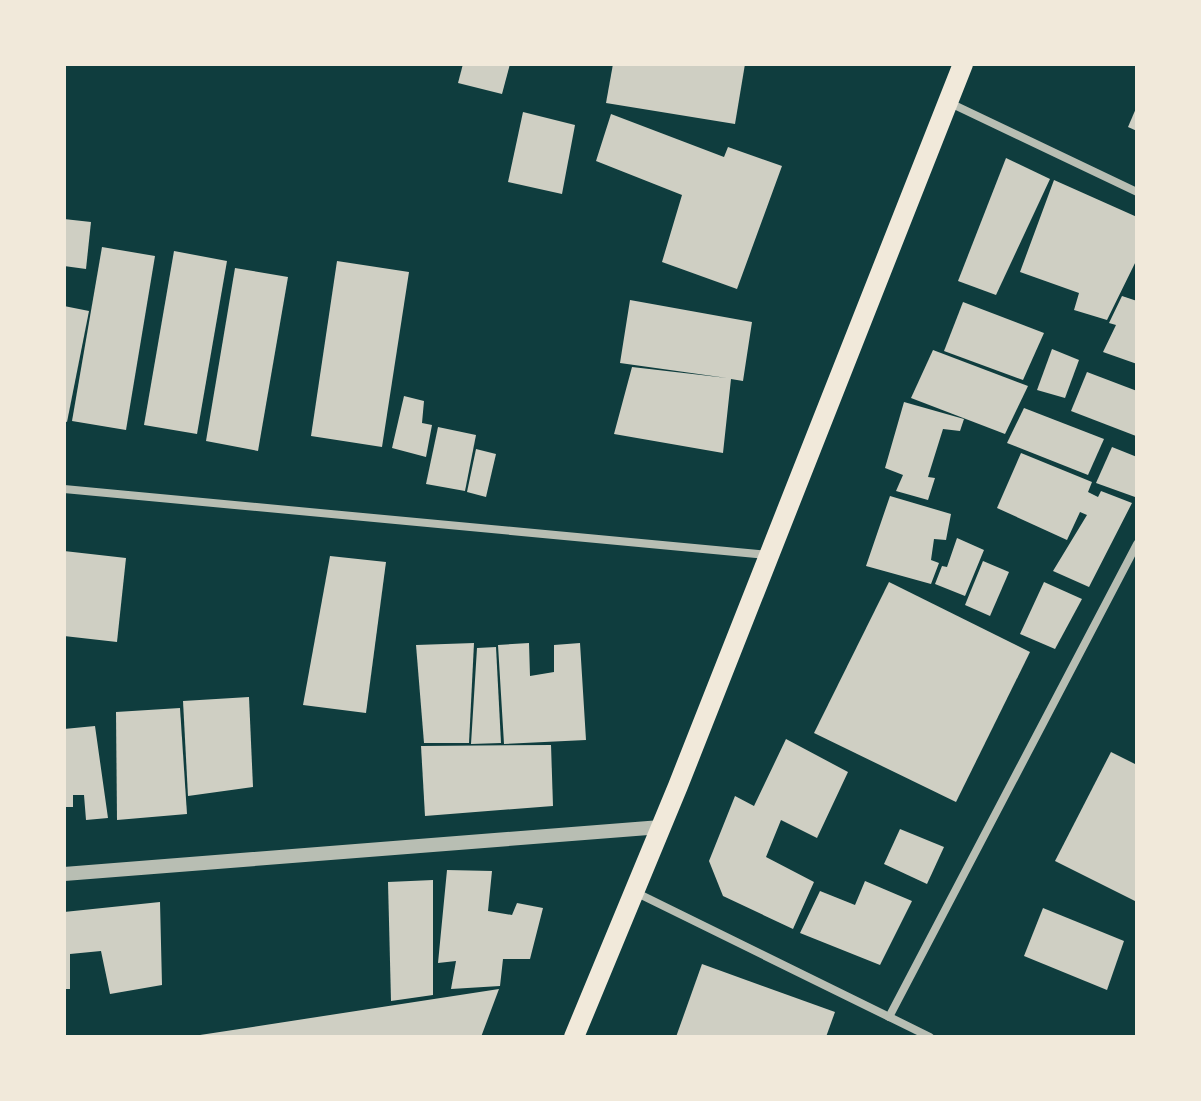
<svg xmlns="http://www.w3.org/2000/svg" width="1201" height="1101" font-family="Raleway,sans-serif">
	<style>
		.building { fill: #cfcfc3 }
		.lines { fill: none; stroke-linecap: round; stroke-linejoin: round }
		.minor { stroke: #b8beb3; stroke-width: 8 }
		.tertiary { stroke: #b8beb3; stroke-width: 14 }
		.primary { stroke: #f1e9da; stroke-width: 20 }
	</style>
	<rect width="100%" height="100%" fill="#0f3d3e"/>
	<g class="building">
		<polygon points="463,64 510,64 502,94 458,83"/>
		<polygon points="613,64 745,64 735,124 606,103"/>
		<polygon points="1137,106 1137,131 1128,127"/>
		<polygon points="523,112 575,125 562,194 508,182"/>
		<polygon points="611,114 724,157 728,147 782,166 737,289 662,262 682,195 596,161"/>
		<polygon points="1006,158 1050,179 996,295 958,281"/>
		<polygon points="1054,180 1137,217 1137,259 1107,320 1074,310 1079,293 1020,272"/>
		<polygon points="64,219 91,222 86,269 64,266"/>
		<polygon points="102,247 155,256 126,430 72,421"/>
		<polygon points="174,251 227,261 197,434 144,425"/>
		<polygon points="337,261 409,272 382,447 311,436"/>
		<polygon points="235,268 288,277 258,451 206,441"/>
		<polygon points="1122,296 1137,301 1137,364 1103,352 1116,325 1109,323"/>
		<polygon points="630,300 752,322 743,381 731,379 723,453 614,434 632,367 727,378 620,363"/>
		<polygon points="963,302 1044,333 1023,380 944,351"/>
		<polygon points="64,306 89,311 67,422 64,421"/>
		<polygon points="1052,349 1079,360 1065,398 1037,390"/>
		<polygon points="933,350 1028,386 1005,434 911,398"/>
		<polygon points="1087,372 1137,391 1136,436 1071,411"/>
		<polygon points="404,396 424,401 422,423 432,425 426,457 392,448"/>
		<polygon points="904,402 964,419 960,431 943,429 928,477 935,478 928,500 896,491 903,475 885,468"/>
		<polygon points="1024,408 1104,439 1088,475 1007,443"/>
		<polygon points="438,427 476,435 465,491 426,484"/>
		<polygon points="1112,447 1137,457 1137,494 1135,497 1096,483"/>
		<polygon points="476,449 496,454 486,497 467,492"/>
		<polygon points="1021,453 1092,482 1088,492 1098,497 1101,491 1132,503 1089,587 1053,571 1087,515 1080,512 1067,540 997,508"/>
		<polygon points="890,496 951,514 946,540 934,539 931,560 939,563 931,584 866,566"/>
		<polygon points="957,538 984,550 965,596 935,584 942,566 947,567"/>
		<polygon points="64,551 126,558 117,642 64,636"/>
		<polygon points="330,556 386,562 366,713 303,705"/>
		<polygon points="983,561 1009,572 990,616 965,605"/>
		<polygon points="889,582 1030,652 956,802 814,733"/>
		<polygon points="1044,582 1082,599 1055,649 1020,634"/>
		<polygon points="474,643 469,743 424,743 416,645"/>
		<polygon points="529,643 530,676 554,672 554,645 580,643 586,740 504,744 498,645"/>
		<polygon points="496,647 501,743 471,744 477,648"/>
		<polygon points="249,697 253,787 188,796 183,701"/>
		<polygon points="180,708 187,814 117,820 116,712"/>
		<polygon points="95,726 108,818 86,820 84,795 73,795 73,807 64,807 64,729"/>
		<polygon points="786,739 848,772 817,838 781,820 766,857 814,882 793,929 723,896 709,861 735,796 754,806"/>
		<polygon points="551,745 553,806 425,816 421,746"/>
		<polygon points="1111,752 1137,765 1137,902 1055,861"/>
		<polygon points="900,829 944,847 927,884 884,864"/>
		<polygon points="447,870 492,871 488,911 512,915 517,903 543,908 530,959 503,959 500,986 451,989 456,961 438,963"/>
		<polygon points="433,880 433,995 391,1001 388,882"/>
		<polygon points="865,881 912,901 880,965 800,933 820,891 855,905"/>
		<polygon points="160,902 162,985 110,994 101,951 70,954 70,989 64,989 64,912"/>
		<polygon points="1043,908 1124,941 1107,990 1024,956"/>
		<polygon points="702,964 835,1012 826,1037 676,1037"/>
		<polygon points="499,989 481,1037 200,1037 200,1035"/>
	</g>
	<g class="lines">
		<g class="minor">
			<polyline points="950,103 1137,192"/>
			<polyline points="64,489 768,555"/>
			<polyline points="635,892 930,1037"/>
			<polyline points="889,1017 1137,544"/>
		</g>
		<polyline class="tertiary" points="64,874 661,827"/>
		<polyline class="primary" points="574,1037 678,786 963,64"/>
	</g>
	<rect width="1201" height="1101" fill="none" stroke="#f1e9da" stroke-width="132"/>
</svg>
